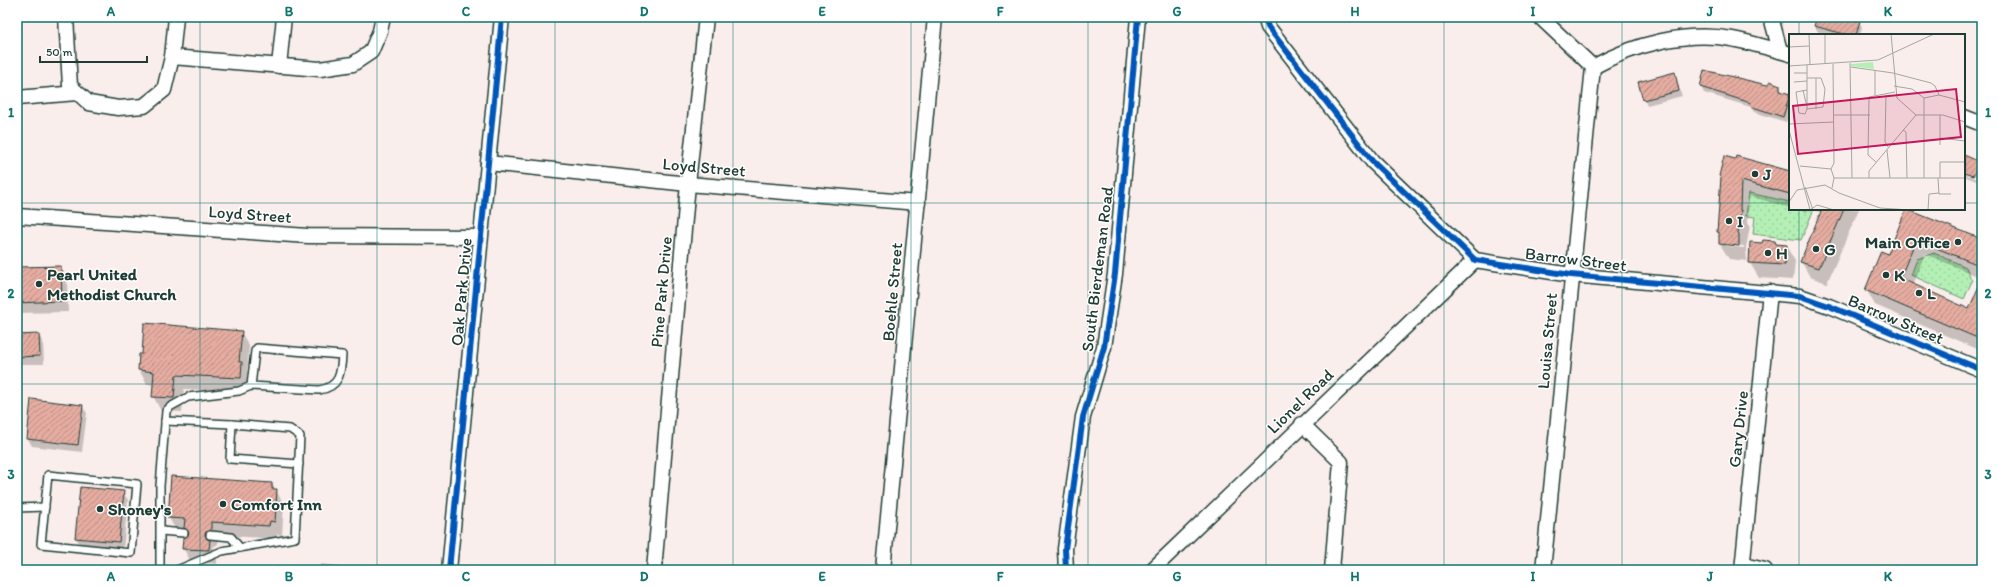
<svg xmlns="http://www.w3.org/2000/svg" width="1999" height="587" font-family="Itim,sans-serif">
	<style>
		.grass { fill: url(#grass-dots); stroke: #6a9674 }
		.shadow { fill: #0003; fill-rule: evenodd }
		.building { fill: url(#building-hatch); stroke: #1f3d34 }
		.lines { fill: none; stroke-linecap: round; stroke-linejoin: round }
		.service-casing { stroke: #1f3d34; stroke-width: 10 }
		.minor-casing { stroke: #1f3d34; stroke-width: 17 }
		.service { stroke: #fff; stroke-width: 7 }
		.minor { stroke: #fff; stroke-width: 14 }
		.cycleway-casing { stroke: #fff; stroke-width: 8 }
		.cycleway { stroke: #0057b8; stroke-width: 6 }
		.grid { fill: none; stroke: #0f766e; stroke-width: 1; stroke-opacity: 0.55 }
		.poi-dot { fill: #1f3d34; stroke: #fff; stroke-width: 1.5 }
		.labels { text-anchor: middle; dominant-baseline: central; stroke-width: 3; stroke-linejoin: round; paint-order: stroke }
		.street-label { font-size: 17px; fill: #1f3d34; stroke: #fff }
		.poi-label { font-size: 17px; font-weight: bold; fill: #1f3d34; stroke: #fff; text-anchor: start }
		.inset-road { fill: none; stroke: #a2a7a2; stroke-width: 1 }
		.view { fill: #c2185b; fill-opacity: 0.15; stroke: #c2185b; stroke-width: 2 }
		.inset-edge { fill: none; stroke: #1f3d34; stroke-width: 2 }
		.neatline { fill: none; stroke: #0f766e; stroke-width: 1.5 }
		.grid-label { font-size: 13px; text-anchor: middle; font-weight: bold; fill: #0f766e }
	</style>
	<defs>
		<pattern id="grass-dots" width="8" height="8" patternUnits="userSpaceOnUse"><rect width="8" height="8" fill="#b4f0b5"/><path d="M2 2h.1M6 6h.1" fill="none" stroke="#9acf9c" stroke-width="1.8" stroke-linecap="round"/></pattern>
		<pattern id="building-hatch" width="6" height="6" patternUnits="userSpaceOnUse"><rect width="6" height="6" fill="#e5aca1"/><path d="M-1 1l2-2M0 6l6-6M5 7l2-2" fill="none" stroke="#b98d84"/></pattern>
	</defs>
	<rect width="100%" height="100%" fill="#faeeec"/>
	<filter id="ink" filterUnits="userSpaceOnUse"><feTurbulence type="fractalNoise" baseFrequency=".025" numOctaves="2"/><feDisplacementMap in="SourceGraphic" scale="8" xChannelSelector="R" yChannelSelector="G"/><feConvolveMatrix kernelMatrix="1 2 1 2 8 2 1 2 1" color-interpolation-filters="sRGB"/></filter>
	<g filter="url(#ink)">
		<g class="grass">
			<polygon points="1749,193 1790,202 1790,209 1814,209 1801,240 1753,234 1755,217 1746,216"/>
			<polygon points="1934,253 1966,267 1972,281 1964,299 1911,275 1917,259"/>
		</g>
		<g class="shadow">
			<polygon points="1819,17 1842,17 1859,22 1862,27 1860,35 1832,35 1818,32 1815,26"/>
			<polygon points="1674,73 1682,96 1647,105 1644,99"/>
			<polygon points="1779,86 1783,93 1790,96 1790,115 1786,122 1754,112 1751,107 1704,93 1701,87"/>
			<polygon points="1964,156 1979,162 1982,168 1978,177 1964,172"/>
			<path d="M 1790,172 L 1790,208 L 1749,196 L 1748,223 L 1750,226 L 1746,248 L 1747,261 L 1729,259 L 1720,244 L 1720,236 L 1718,232 L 1722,180 L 1720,176 ZM 1726,244 L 1744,246 L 1744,248 L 1726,246 Z"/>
			<polygon points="1964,174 1977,179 1976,181 1964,176"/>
			<polygon points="1795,209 1808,209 1807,212"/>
			<polygon points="1809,209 1859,209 1827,283 1810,277 1801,261 1822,213"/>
			<polygon points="1907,209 1942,226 1982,240 1982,278 1925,254 1912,285 1969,310 1982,282 1982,351 1875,305 1866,289 1889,255"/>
			<polygon points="1776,245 1786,246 1795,261 1793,280 1759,278 1750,263"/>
			<polygon points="61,267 67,278 68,312 17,313 17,268"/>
			<polygon points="241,332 249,346 247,372 250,377 249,392 184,389 182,412 161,411 153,396 154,385 147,384 139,370 140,355"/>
			<polygon points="39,335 43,343 44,364 17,364 17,336"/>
			<polygon points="82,406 87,413 82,452 32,446 28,439"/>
			<polygon points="172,477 272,484 284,504 282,535 277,534 277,539 219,535 218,544 213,547 217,555 217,564 191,562 183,548 189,535 188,532 177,532 169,518"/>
			<polygon points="123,492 128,500 123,550 81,546 76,538"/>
			<polygon points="321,564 339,566 341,570 321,570"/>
		</g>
		<g class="building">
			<polygon points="1817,17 1846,17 1860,21 1856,35 1848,35 1814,26"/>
			<polygon points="1704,70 1767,85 1770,81 1780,85 1780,91 1790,94 1783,117 1750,106 1751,103 1700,87"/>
			<polygon points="1675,72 1679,91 1643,100 1638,82"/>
			<polygon points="1964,155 1980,162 1973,176 1964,173"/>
			<polygon points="1724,156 1735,159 1736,156 1790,171 1790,194 1741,181 1740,210 1741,210 1738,233 1739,234 1739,246 1719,244 1719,232 1717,232 1721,177 1719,176"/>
			<polygon points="1822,209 1844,209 1819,268 1800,262"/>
			<polygon points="1906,209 1982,239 1982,259 1979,265 1916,240 1900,278 1969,309 1982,279 1982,340 1865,290 1881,251 1888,254"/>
			<polygon points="1763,240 1775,241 1776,244 1787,245 1785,265 1749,263 1750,242 1762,243"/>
			<polygon points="61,266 62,301 17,303 17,267"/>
			<polygon points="144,323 242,331 239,362 242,362 241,378 176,375 174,398 152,397 154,372 138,370 139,354 142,354"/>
			<polygon points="39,334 40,356 17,357 17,335"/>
			<polygon points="31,399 83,405 78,445 27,439"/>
			<polygon points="171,476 272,483 272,489 277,489 275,522 270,521 269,526 211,522 211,530 206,532 205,535 207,539 210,540 209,550 182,549 183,538 189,534 188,531 184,528 185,519 168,518"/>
			<polygon points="80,487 124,491 119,542 75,538"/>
		</g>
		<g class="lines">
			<defs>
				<g id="service">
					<polyline points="165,421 232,424 290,429 300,436 295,538 222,551 177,570"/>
					<polyline points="232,424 230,459 299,464"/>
					<polygon points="48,475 137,484 131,553 41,544"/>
					<polyline points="17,508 45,507"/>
					<polyline points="161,531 184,533"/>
					<polyline points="210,535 231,537 240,548"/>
					<path d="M 160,570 L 160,486 L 166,411 L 170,407 L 188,397 L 239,391 L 251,386 L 319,390 C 340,387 341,373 342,355 L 257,348 L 255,351 L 251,386"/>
				</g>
				<g id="minor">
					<polyline points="66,17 70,86 89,103 118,108 144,106 164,90 172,57 176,17"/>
					<polyline points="1265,17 1268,27 1373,162 1475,260 1571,275 1800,296 1829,306 1982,370"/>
					<path d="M 1540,17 L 1593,67 C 1634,44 1685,31 1732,39 C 1748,42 1764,47 1780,51"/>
					<polyline points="1771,17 1780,51 1790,54"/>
					<polyline points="172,57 320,69 353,64 371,52 380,31 383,17"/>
					<polyline points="279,66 284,17"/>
					<polyline points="17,98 77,93"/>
					<polyline points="1964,117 1982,124"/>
					<polyline points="488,163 688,184 918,203"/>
					<polyline points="17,216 308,236 480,237"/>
					<polyline points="1302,424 1341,462 1332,570"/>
					<polyline points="1743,565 1765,570"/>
					<polyline points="449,570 502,17"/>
					<polyline points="654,570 688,184 706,17"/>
					<polyline points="883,570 935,17"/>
					<polyline points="1066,570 1065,549 1083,417 1104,347 1115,274 1138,17"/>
					<polyline points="1152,570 1475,260"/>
					<polyline points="1543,570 1593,67"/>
					<polyline points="1742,570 1770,292"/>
				</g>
			</defs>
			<use href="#service" class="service-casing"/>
			<use href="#minor" class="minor-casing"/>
			<use href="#service" class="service"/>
			<use href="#minor" class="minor"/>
			<defs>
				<g id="cycleway">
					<polyline points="1265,17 1268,27 1373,162 1475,260 1571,275 1800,296 1829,306 1982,370"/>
					<polyline points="449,570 502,17"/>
					<polyline points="1066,570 1065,549 1083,417 1104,347 1115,274 1138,17"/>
				</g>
			</defs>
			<use href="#cycleway" class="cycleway-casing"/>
			<use href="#cycleway" class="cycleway"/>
		</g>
	</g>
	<path class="grid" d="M 200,17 L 200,570M 377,17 L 377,570M 555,17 L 555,570M 733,17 L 733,570M 911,17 L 911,570M 1088,17 L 1088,570M 1266,17 L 1266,570M 1444,17 L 1444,570M 1622,17 L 1622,570M 1799,17 L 1799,35M 17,203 L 1790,203M 1964,203 L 1982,203M 1799,209 L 1799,570M 17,384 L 1982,384"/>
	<g class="poi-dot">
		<circle cx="1755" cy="174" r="4"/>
		<circle cx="1729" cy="221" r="4"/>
		<circle cx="1958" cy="242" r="4"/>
		<circle cx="1816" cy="249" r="4"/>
		<circle cx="1768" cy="253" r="4"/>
		<circle cx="1886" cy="275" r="4"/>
		<circle cx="39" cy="284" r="4"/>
		<circle cx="1919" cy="293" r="4"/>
		<circle cx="223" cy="504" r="4"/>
		<circle cx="100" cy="509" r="4"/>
	</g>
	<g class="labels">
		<g class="street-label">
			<text transform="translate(704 167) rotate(5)">Loyd Street</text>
			<text transform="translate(250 214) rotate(4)">Loyd Street</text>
			<text transform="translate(1576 259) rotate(7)">Barrow Street</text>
			<text transform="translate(1097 269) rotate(-83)">South Bierdeman Road</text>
			<text transform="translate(461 292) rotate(-85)">Oak Park Drive</text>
			<text transform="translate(661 292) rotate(-85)">Pine Park Drive</text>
			<text transform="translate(892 292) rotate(-85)">Boehle Street</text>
			<text transform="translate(1896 319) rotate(23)">Barrow Street</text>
			<text transform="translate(1547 341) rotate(-85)">Louisa Street</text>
			<text transform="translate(1300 401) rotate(-44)">Lionel Road</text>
			<text transform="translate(1738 429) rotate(-84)">Gary Drive</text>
		</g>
		<g class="poi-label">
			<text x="1763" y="174">J</text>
			<text x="1737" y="221">I</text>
			<text x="1950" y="242" text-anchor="end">Main Office</text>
			<text x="1824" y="249">G</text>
			<text x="1776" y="253">H</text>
			<text x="47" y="274">Pearl United<tspan x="47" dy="20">Methodist Church</tspan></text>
			<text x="1894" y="275">K</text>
			<text x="1927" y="293">L</text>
			<text x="231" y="504">Comfort Inn</text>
			<text x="108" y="509">Shoney's</text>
		</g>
	</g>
	<g transform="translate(1789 34)">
		<rect width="176" height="176" fill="#faeeec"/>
		<path d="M 84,28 L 85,35 L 62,32 L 62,30 Z" fill="#b4f0b5"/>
		<path class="inset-road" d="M 20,0 L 21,31M 102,0 L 108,64 L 127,81 L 154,81 L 176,88M 0,13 L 20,12M 61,29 L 63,144M 36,30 L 36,0M 18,31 L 18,75M 0,32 L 89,26 L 145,0M 62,33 L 104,39 L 142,49 L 146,52 L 150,61 L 176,68M 86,36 L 86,61M 5,39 L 18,39M 18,44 L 32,44 L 36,55 L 34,73 L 18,75M 27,44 L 27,75M 5,48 L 18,47M 105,52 L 123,55 L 135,64 L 150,61M 14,56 L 17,69M 97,61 L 96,108 L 99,113M 135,64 L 135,144M 18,75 L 16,80 L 10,79 L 7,58 L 18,56M 45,81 L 81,81M 151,81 L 151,111M 0,90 L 45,88M 0,96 L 21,176M 114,96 L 117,98 L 118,144M 151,104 L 176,107M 98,116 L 101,144M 87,128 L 79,121 L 80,63 L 106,58M 11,132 L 42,135 L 45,144 L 43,154M 42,135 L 45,129 L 44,30M 45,144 L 176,144M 80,144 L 80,137 L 127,81M 149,144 L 150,160 L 162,160M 151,144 L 151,128 L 176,128M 16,153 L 24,176M 0,168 L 8,156 L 36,151 L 50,159 L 91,174 L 121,176M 21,176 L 28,171 L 45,176M 139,176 L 140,160 L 150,159"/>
		<path class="view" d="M 167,55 L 172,103 L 9,120 L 4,72 Z"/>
		<rect width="176" height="176" class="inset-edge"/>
	</g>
	<rect width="1999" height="587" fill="none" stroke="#fff" stroke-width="44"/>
	<path d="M40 56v6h107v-6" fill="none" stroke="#1f3d34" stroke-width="2"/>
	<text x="46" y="56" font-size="12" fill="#1f3d34" stroke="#ffffff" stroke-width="3" paint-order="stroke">50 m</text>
	<rect x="22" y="22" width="1955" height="543" class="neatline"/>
	<g class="grid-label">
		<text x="111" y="16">A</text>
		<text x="289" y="16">B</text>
		<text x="466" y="16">C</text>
		<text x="644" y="16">D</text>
		<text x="822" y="16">E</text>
		<text x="1000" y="16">F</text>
		<text x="1177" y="16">G</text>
		<text x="1355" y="16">H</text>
		<text x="1533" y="16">I</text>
		<text x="1710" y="16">J</text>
		<text x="1888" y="16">K</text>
		<text x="11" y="117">1</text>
		<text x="1988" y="117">1</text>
		<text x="11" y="298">2</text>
		<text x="1988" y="298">2</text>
		<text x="11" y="479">3</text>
		<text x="1988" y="479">3</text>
		<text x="111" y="581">A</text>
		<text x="289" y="581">B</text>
		<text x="466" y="581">C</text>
		<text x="644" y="581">D</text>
		<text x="822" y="581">E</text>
		<text x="1000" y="581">F</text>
		<text x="1177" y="581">G</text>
		<text x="1355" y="581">H</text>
		<text x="1533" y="581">I</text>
		<text x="1710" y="581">J</text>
		<text x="1888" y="581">K</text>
	</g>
</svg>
